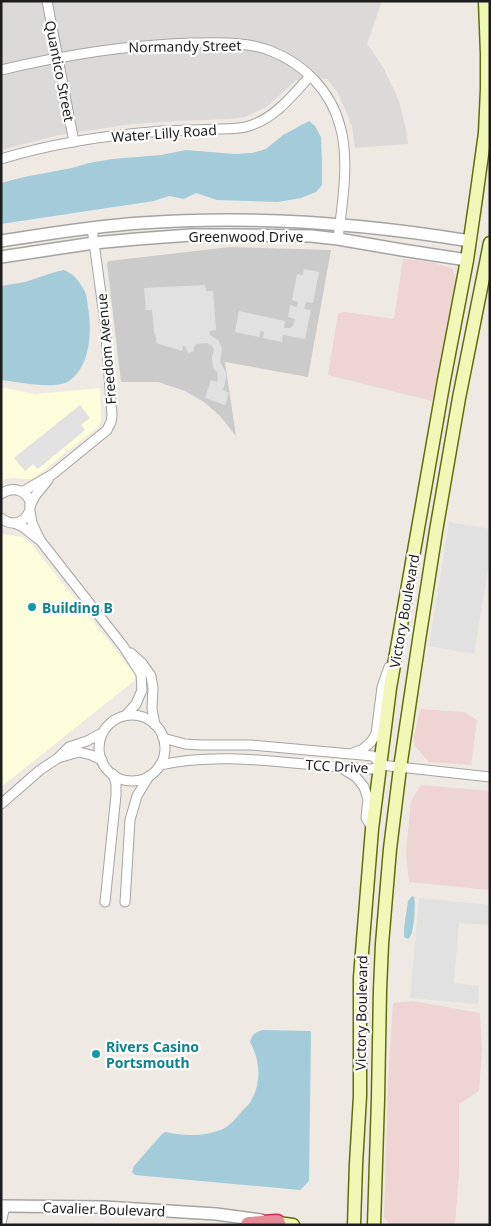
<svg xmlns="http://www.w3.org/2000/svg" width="491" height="1226" font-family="'Noto Sans',sans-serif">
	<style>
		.residential { fill: #dbdad9 }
		.commercial { fill: #eed4d2 }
		.education { fill: #fcfedb }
		.religious { fill: #cbcbcb }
		.parking { fill: #e1e1e1 }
		.water { fill: #a4cbda }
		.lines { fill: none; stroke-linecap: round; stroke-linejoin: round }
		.minor-casing { stroke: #a4a4a4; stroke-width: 11 }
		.tertiary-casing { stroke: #a4a4a4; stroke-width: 14 }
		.secondary-casing { stroke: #5f6f08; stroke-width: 15 }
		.motorway-casing { stroke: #d2295b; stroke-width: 19 }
		.minor { stroke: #fff; stroke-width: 9 }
		.tertiary { stroke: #fff; stroke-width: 11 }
		.secondary { stroke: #f1f7b7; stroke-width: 12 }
		.motorway { stroke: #e38c98; stroke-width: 16 }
		.culture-dot { fill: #0f9aa8; stroke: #fff; stroke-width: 2 }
		.labels { text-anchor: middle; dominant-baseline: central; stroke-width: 4.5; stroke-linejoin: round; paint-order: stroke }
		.street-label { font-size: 14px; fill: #1d1d1d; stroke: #fff }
		.culture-label { font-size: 14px; font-weight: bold; fill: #0d838f; stroke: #fff; text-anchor: start }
	</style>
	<rect width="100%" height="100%" fill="#eeeae3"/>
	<polygon class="residential" points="1,1 382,1 367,44 383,67 398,98 406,129 408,144 355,148 352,127 348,116 338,93 327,79 296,80 268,106 245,117 230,119 177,121 132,124 59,135 1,150"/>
	<g class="commercial">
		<polygon points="403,259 426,261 452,268 456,279 432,401 328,375 338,313 346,312 394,319"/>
		<polygon points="420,709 464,712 477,720 471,765 429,762 426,759 415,746 414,737"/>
		<polygon points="421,785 490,791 490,890 409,882 406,853 411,801"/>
		<polygon points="413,1001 480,1013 482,1050 479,1091 459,1104 459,1173 455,1225 395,1225 390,1224 384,1218 388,1083 393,1003"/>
	</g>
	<g class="education">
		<polygon points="1,387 35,394 100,388 101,422 98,427 38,475 32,479 26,479 14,478 5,479 1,481"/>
		<polygon points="1,533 3,534 22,537 28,540 32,545 134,673 135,677 134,681 1,787"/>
	</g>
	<polygon class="religious" points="230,247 331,250 308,377 225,362 236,436 220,416 204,402 185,391 158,382 121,382 107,263 109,261"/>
	<g class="parking">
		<polygon points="304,269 319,272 313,303 306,302 304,309 311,310 305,339 283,335 282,342 263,338 264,332 261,331 259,337 235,332 239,311 285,321 284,328 290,328 293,326 295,319 288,317 290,305 297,307 298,302 292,300 297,274 303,275"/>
		<polygon points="205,285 206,291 213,291 216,330 209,331 210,335 218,340 222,348 220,362 226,373 226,378 223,390 229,393 225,405 205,398 211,380 217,382 218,380 217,372 213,368 212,357 214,350 212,346 207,343 196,344 194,347 194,351 188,353 185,346 183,346 182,351 156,343 156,338 154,331 152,310 146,310 144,288"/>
		<polygon points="80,405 90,418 81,425 85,430 38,469 33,464 25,471 14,458"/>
		<polygon points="449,522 490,529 490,558 474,654 429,646"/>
		<polygon points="419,898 490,905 490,925 459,923 454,983 479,986 478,1004 410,998"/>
	</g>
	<g class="water">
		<polygon points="309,121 315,126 321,137 322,161 322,185 316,192 301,198 278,202 217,200 196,193 184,199 169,196 154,201 1,224 1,183 24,177 72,168 89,163 112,159 161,155 186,150 235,154 252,153 266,149 283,135"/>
		<path d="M 64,270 C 74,274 80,282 85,292 C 87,296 87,302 88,307 C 92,330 91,366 69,381 C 56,390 17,382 1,380 L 1,286 L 25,282 L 55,272 Z"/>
		<path d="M 412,896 L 414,897 C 416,902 414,930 411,935 C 410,937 409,938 408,939 L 404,937 L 404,928 L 408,901 Z"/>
		<path d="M 263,1030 L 311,1031 L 309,1181 L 300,1190 L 135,1175 L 132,1172 L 134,1166 L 162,1134 L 165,1132 C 186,1136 203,1137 223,1129 C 231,1125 237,1117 243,1110 C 245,1107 249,1105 251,1101 C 262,1082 260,1060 250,1042 C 252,1034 255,1032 263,1030 Z"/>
	</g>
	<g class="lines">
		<defs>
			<g id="minor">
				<polyline points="47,1 74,142"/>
				<path d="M 1,70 C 64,55 127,45 192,43 C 218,43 246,41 271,51 C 304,64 331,91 340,126 C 350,159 342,206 338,239"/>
				<path d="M 1,159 C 53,143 108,135 162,131 C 181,130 200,130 219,129 C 229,129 240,129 249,126 C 275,118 292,96 310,76"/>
				<polyline points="22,492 53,474 107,430 111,422 112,415 105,323 92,228"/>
				<path d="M 1,494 C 7,490 13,488 20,491 C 43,501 23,536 1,518"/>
				<polyline points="30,506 35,496 48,480"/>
				<polyline points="30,511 32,523 40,540 123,646 141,674 142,690 136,704 126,715"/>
				<polyline points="14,523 23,527 38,539"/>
				<polyline points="131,653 142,663 151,676 153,688 152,709 155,725"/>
				<circle cx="132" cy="748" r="33"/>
				<polyline points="163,738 185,744 201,745 251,745 373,756 381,765"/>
				<polyline points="353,753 363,749 371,742 376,734 382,687 389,667"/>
				<polyline points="58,758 79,752 91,755 102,760"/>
				<path d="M 160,765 C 227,750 297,766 365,769 L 372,769 L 381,765 L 490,777"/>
				<polyline points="343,769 356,777 364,787 368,799 366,818 372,828"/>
				<polyline points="1,804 40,770 58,758 69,747 87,741 102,733"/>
				<polyline points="105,902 116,795 116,784 113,774"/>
				<polyline points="125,902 130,820 137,796 149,776"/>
				<polyline points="1,1223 5,1206"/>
			</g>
			<g id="tertiary">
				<path d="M 1,241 C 47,234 94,226 141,223 C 251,215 361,223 470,241"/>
				<polyline points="1,257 94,243 137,239 191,235 237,235 311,236 338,239 402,250 467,260"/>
				<polyline points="1,1206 104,1207 216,1214 261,1220"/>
			</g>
			<g id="secondary">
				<polyline points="277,1223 293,1225"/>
				<polyline points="354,1225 356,1164 360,1096 360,977 372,829 390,688 444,380 467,260 476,198 485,133 487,89 487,54 485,1"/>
				<polyline points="374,1225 378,1099 380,990 382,944 390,849 400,768 419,640 436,531 459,398 490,243"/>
			</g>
			<polyline id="motorway" points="249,1225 277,1223"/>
		</defs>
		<use href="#minor" class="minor-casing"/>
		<use href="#tertiary" class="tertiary-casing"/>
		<use href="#secondary" class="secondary-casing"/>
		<use href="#motorway" class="motorway-casing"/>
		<use href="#minor" class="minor"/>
		<use href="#tertiary" class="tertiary"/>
		<use href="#secondary" class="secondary"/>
		<use href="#motorway" class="motorway"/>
	</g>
	<g class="culture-dot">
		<circle cx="32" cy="607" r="5"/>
		<circle cx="96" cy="1054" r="5"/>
	</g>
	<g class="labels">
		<g class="street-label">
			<text transform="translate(185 46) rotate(-1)">Normandy Street</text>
			<text transform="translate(60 71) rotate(79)">Quantico Street</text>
			<text transform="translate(164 133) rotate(-4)">Water Lilly Road</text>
			<text x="246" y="236">Greenwood Drive</text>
			<text transform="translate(106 349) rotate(-95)">Freedom Avenue</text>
			<text transform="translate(404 611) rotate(-80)">Victory Boulevard</text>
			<text transform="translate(337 766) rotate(3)">TCC Drive</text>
			<text transform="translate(361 1013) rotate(-89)">Victory Boulevard</text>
			<text transform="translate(104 1209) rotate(2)">Cavalier Boulevard</text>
		</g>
		<g class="culture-label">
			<text x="42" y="607">Building B</text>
			<text x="106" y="1046">Rivers Casino<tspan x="106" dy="16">Portsmouth</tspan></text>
		</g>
	</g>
	<rect width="491" height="1226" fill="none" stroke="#1d1d1d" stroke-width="5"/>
</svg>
